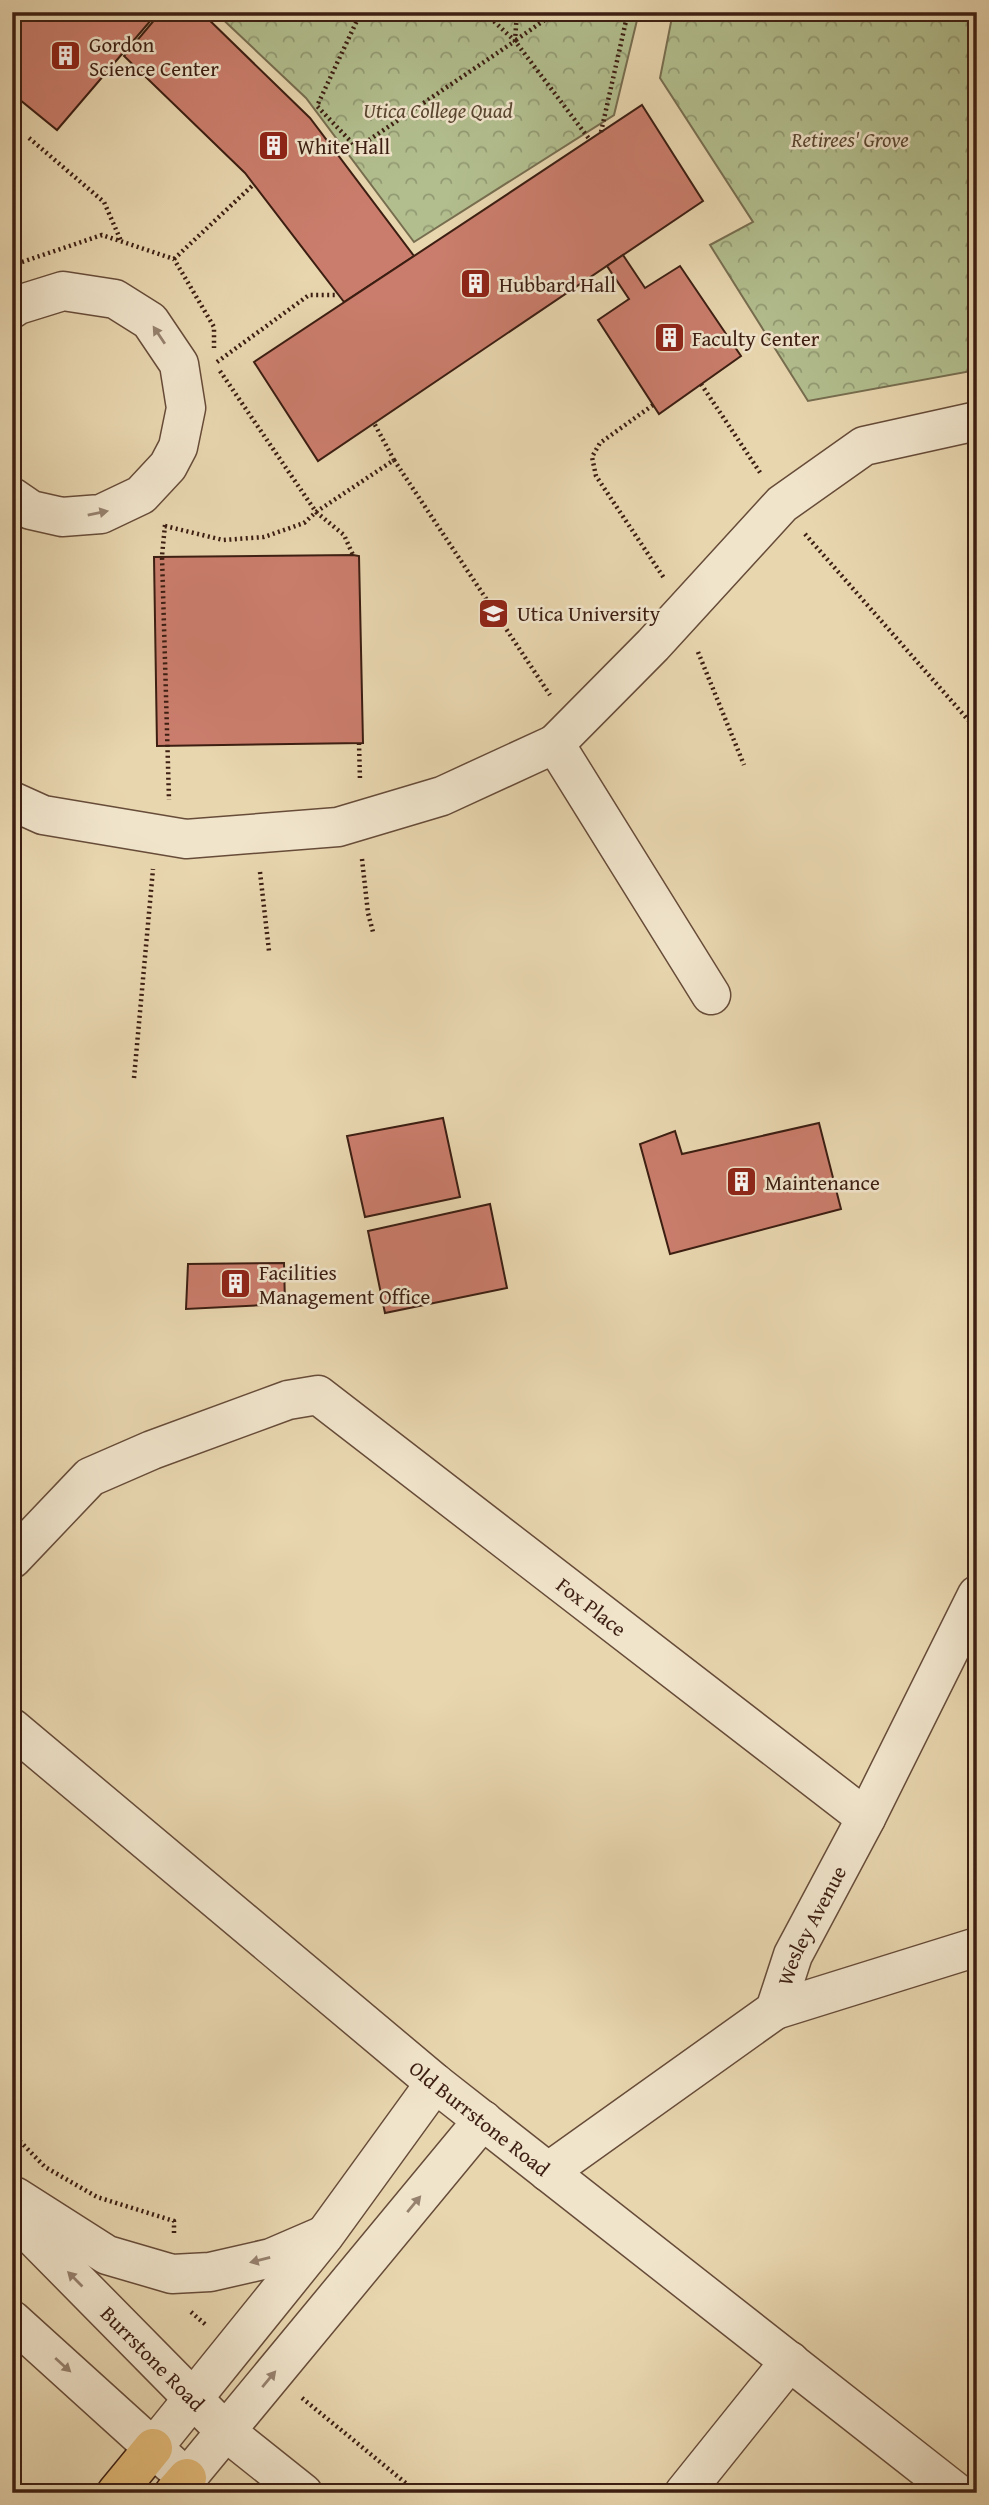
<svg xmlns="http://www.w3.org/2000/svg" width="989" height="2505" font-family="'Gentium Book Plus',serif">
	<style>
		.park { fill: url(#park-crowns); stroke: #776e50; stroke-width: 2 }
		.building { fill: #ca7d6c; stroke: #3c1e12; stroke-width: 2 }
		.lines { fill: none; stroke-linecap: round; stroke-linejoin: round }
		.minor-casing { stroke: #674c39; stroke-width: 41 }
		.highway-casing { stroke: #3c1e12; stroke-width: 41 }
		.path { stroke: #3c1e12; stroke-width: 4.5; stroke-dasharray: 2 3.5; stroke-linecap: butt }
		.minor { stroke: #f0e4cb; stroke-width: 38 }
		.highway { stroke: #e4bb78; stroke-width: 38 }
		.oneway { fill: #96816e }
		.labels { text-anchor: middle; dominant-baseline: central; stroke-width: 5; stroke-linejoin: round; paint-order: stroke }
		.poi-label { font-size: 21px; fill: #3c1e12; stroke: #f0e4cb; text-anchor: start }
		.park-label { font-size: 21px; font-style: italic; fill: #5a4631; stroke: #f0e4cb }
		.street-label { font-size: 21px; fill: #3c1e12; stroke: #f0e4cb }
	</style>
	<defs>
		<pattern id="park-crowns" width="20" height="18" patternUnits="userSpaceOnUse" patternTransform="scale(1.75)"><rect width="20" height="18" fill="#b2be8e"/><path d="M2 6a3 3 0 1 1 6 0M12 15a3 3 0 1 1 6 0" fill="none" stroke="#929a73"/></pattern>
	</defs>
	<rect width="100%" height="100%" fill="#e8d6af"/>
	<filter id="stains"><feTurbulence type="fractalNoise" baseFrequency=".00286" numOctaves="4"/><feColorMatrix values="0 0 0 0 .2 0 0 0 0 .09 0 0 0 0 .02 0 0 0 .5 -.17"/></filter>
	<radialGradient id="worn" r=".72"><stop offset=".6" stop-color="#630" stop-opacity="0"/><stop offset="1" stop-color="#630" stop-opacity=".3"/></radialGradient>
	<g class="park">
		<polygon points="215,12 639,12 614,115 414,242 306,98"/>
		<polygon points="673,12 977,12 977,370 808,401 710,245 753,222 660,78"/>
	</g>
	<g class="building">
		<polygon points="12,12 158,12 57,130 20,100 12,109"/>
		<polygon points="161,12 201,12 310,118 414,256 344,302 245,173 124,56"/>
		<polygon points="642,105 703,201 318,461 254,362"/>
		<polygon points="623,255 645,288 680,266 741,356 659,414 598,320 629,299 607,266"/>
		<polygon points="353,555 359,556 363,743 157,746 154,557"/>
		<polygon points="443,1118 460,1197 365,1217 347,1136"/>
		<polygon points="819,1123 841,1209 670,1254 640,1144 675,1131 682,1154"/>
		<polygon points="490,1204 507,1288 385,1313 368,1231"/>
		<polygon points="284,1263 285,1304 186,1309 188,1264"/>
	</g>
	<g class="lines">
		<defs>
			<g id="minor">
				<polyline points="12,309 18,305 63,291 115,299 150,321 179,364 186,408 178,447 168,466 141,495 101,514 62,517 31,510 12,497"/>
				<polyline points="555,744 653,645 782,504 864,446 977,421"/>
				<polyline points="12,801 43,815 186,839 338,827 442,796 555,744 711,995"/>
				<path id="s1" d="M 12,1559 L 90,1477 L 152,1450 L 288,1400 L 318,1395 L 866,1818"/>
				<path id="s2" d="M 12,1728 L 435,2083 L 957,2493"/>
				<polyline points="775,2010 977,1947"/>
				<path id="s3" d="M 548,2172 L 775,2010 L 793,1955 L 866,1818 L 977,1595"/>
				<polyline points="16,2197 107,2255 172,2274 210,2272 271,2258 322,2236"/>
				<path id="s4" d="M 12,2215 L 225,2431 L 303,2493"/>
				<polyline points="12,2320 171,2464"/>
				<polyline points="153,2448 324,2236 435,2083"/>
				<polyline points="187,2478 483,2120"/>
				<polyline points="684,2493 790,2361"/>
			</g>
			<g id="highway">
				<polyline points="116,2493 153,2448"/>
				<polyline points="174,2493 187,2478"/>
			</g>
		</defs>
		<use href="#minor" class="minor-casing"/>
		<use href="#highway" class="highway-casing"/>
		<g class="path">
			<polyline points="361,12 317,106 357,148 515,41 484,12"/>
			<polyline points="517,12 515,41 590,140"/>
			<polyline points="516,40 556,12"/>
			<polyline points="601,132 628,12"/>
			<polyline points="29,138 104,202 121,241"/>
			<polyline points="174,259 254,184"/>
			<polyline points="22,262 102,235 174,259 214,327 214,348"/>
			<polyline points="217,362 309,295 338,295"/>
			<polyline points="220,371 316,512 394,460 374,423"/>
			<polyline points="701,384 761,474"/>
			<polyline points="653,405 600,443 592,457 596,476 664,578"/>
			<polyline points="394,460 550,695"/>
			<polyline points="165,525 162,556 169,800"/>
			<polyline points="165,526 223,540 264,537 304,523 316,512 344,535 353,555"/>
			<polyline points="805,534 977,730"/>
			<polyline points="698,652 744,765"/>
			<polyline points="359,743 360,780"/>
			<polyline points="362,859 368,913 373,932"/>
			<polyline points="260,872 269,951"/>
			<polyline points="134,1078 153,869"/>
			<polyline points="12,2133 45,2167 97,2197 174,2221 174,2235"/>
			<polyline points="191,2312 206,2325"/>
			<polyline points="302,2398 418,2493"/>
		</g>
		<use href="#minor" class="minor"/>
		<use href="#highway" class="highway"/>
	</g>
	<defs><path id="oneway-solid" d="M-6-.8H1V-3.2L6.5 0L1 3.2V.8H-6Z" transform="scale(1.75)"/></defs>
	<g class="oneway">
		<use href="#oneway-solid" transform="translate(159 335) rotate(-124)"/>
		<use href="#oneway-solid" transform="translate(98 513) rotate(-12)"/>
		<use href="#oneway-solid" transform="translate(414 2204) rotate(-50)"/>
		<use href="#oneway-solid" transform="translate(260 2260) rotate(166)"/>
		<use href="#oneway-solid" transform="translate(75 2279) rotate(-135)"/>
		<use href="#oneway-solid" transform="translate(63 2365) rotate(42)"/>
		<use href="#oneway-solid" transform="translate(269 2379) rotate(-50)"/>
	</g>
	<defs>
		<symbol id="building-square" viewBox="-11 -11 22 22"><rect x="-9" y="-9" width="18" height="18" rx="4" fill="#8f2418" stroke="#f0e4cb"/><path d="M-4-6H4V6H1V3H-1V6H-4ZM-2.5-4.3h1.7v1.8h-1.7ZM.8-4.3h1.7v1.8H.8ZM-2.5-1h1.7V.8h-1.7ZM.8-1h1.7V.8H.8Z" fill="#fff"/></symbol>
		<symbol id="university-square" viewBox="-11 -11 22 22"><rect x="-9" y="-9" width="18" height="18" rx="4" fill="#8f2418" stroke="#f0e4cb"/><path d="M0-5L7-2L0 1L-7-2ZM-4 1L0 2.5L4 1V4Q0 6-4 4Z" fill="#fff"/></symbol>
	</defs>
	<g fill-rule="evenodd">
		<use href="#building-square" x="48" y="38" width="35" height="35"/>
		<use href="#building-square" x="256" y="128" width="35" height="35"/>
		<use href="#building-square" x="458" y="266" width="35" height="35"/>
		<use href="#building-square" x="652" y="320" width="35" height="35"/>
		<use href="#university-square" x="476" y="596" width="35" height="35"/>
		<use href="#building-square" x="724" y="1164" width="35" height="35"/>
		<use href="#building-square" x="218" y="1266" width="35" height="35"/>
	</g>
	<g class="labels">
		<g class="poi-label">
			<text x="89" y="44">Gordon<tspan x="89" dy="24">Science Center</tspan></text>
			<text x="297" y="146">White Hall</text>
			<text x="499" y="284">Hubbard Hall</text>
			<text x="692" y="338">Faculty Center</text>
			<text x="517" y="613">Utica University</text>
			<text x="765" y="1182">Maintenance</text>
			<text x="259" y="1272">Facilities<tspan x="259" dy="24">Management Office</tspan></text>
		</g>
		<g class="park-label">
			<text x="438" y="110">Utica College Quad</text>
			<text x="850" y="139">Retirees' Grove</text>
		</g>
		<g class="street-label">
			<text stroke="none"><textPath href="#s1" startOffset="702">Fox Place</textPath></text>
			<text stroke="none"><textPath href="#s3" startOffset="371">Wesley Avenue</textPath></text>
			<text stroke="none"><textPath href="#s2" startOffset="609">Old Burrstone Road</textPath></text>
			<text stroke="none"><textPath href="#s4" startOffset="201">Burrstone Road</textPath></text>
		</g>
	</g>
	<rect width="989" height="2505" fill="none" stroke="#e8d6af" stroke-width="42"/>
	<rect x="14" y="14" width="961" height="2477" fill="none" stroke="#3c1e12" stroke-width="3.5"/>
	<rect x="21" y="21" width="947" height="2463" fill="none" stroke="#3c1e12" stroke-width="2"/>
	<rect width="100%" height="100%" filter="url(#stains)"/>
	<rect width="100%" height="100%" fill="url(#worn)"/>
</svg>
